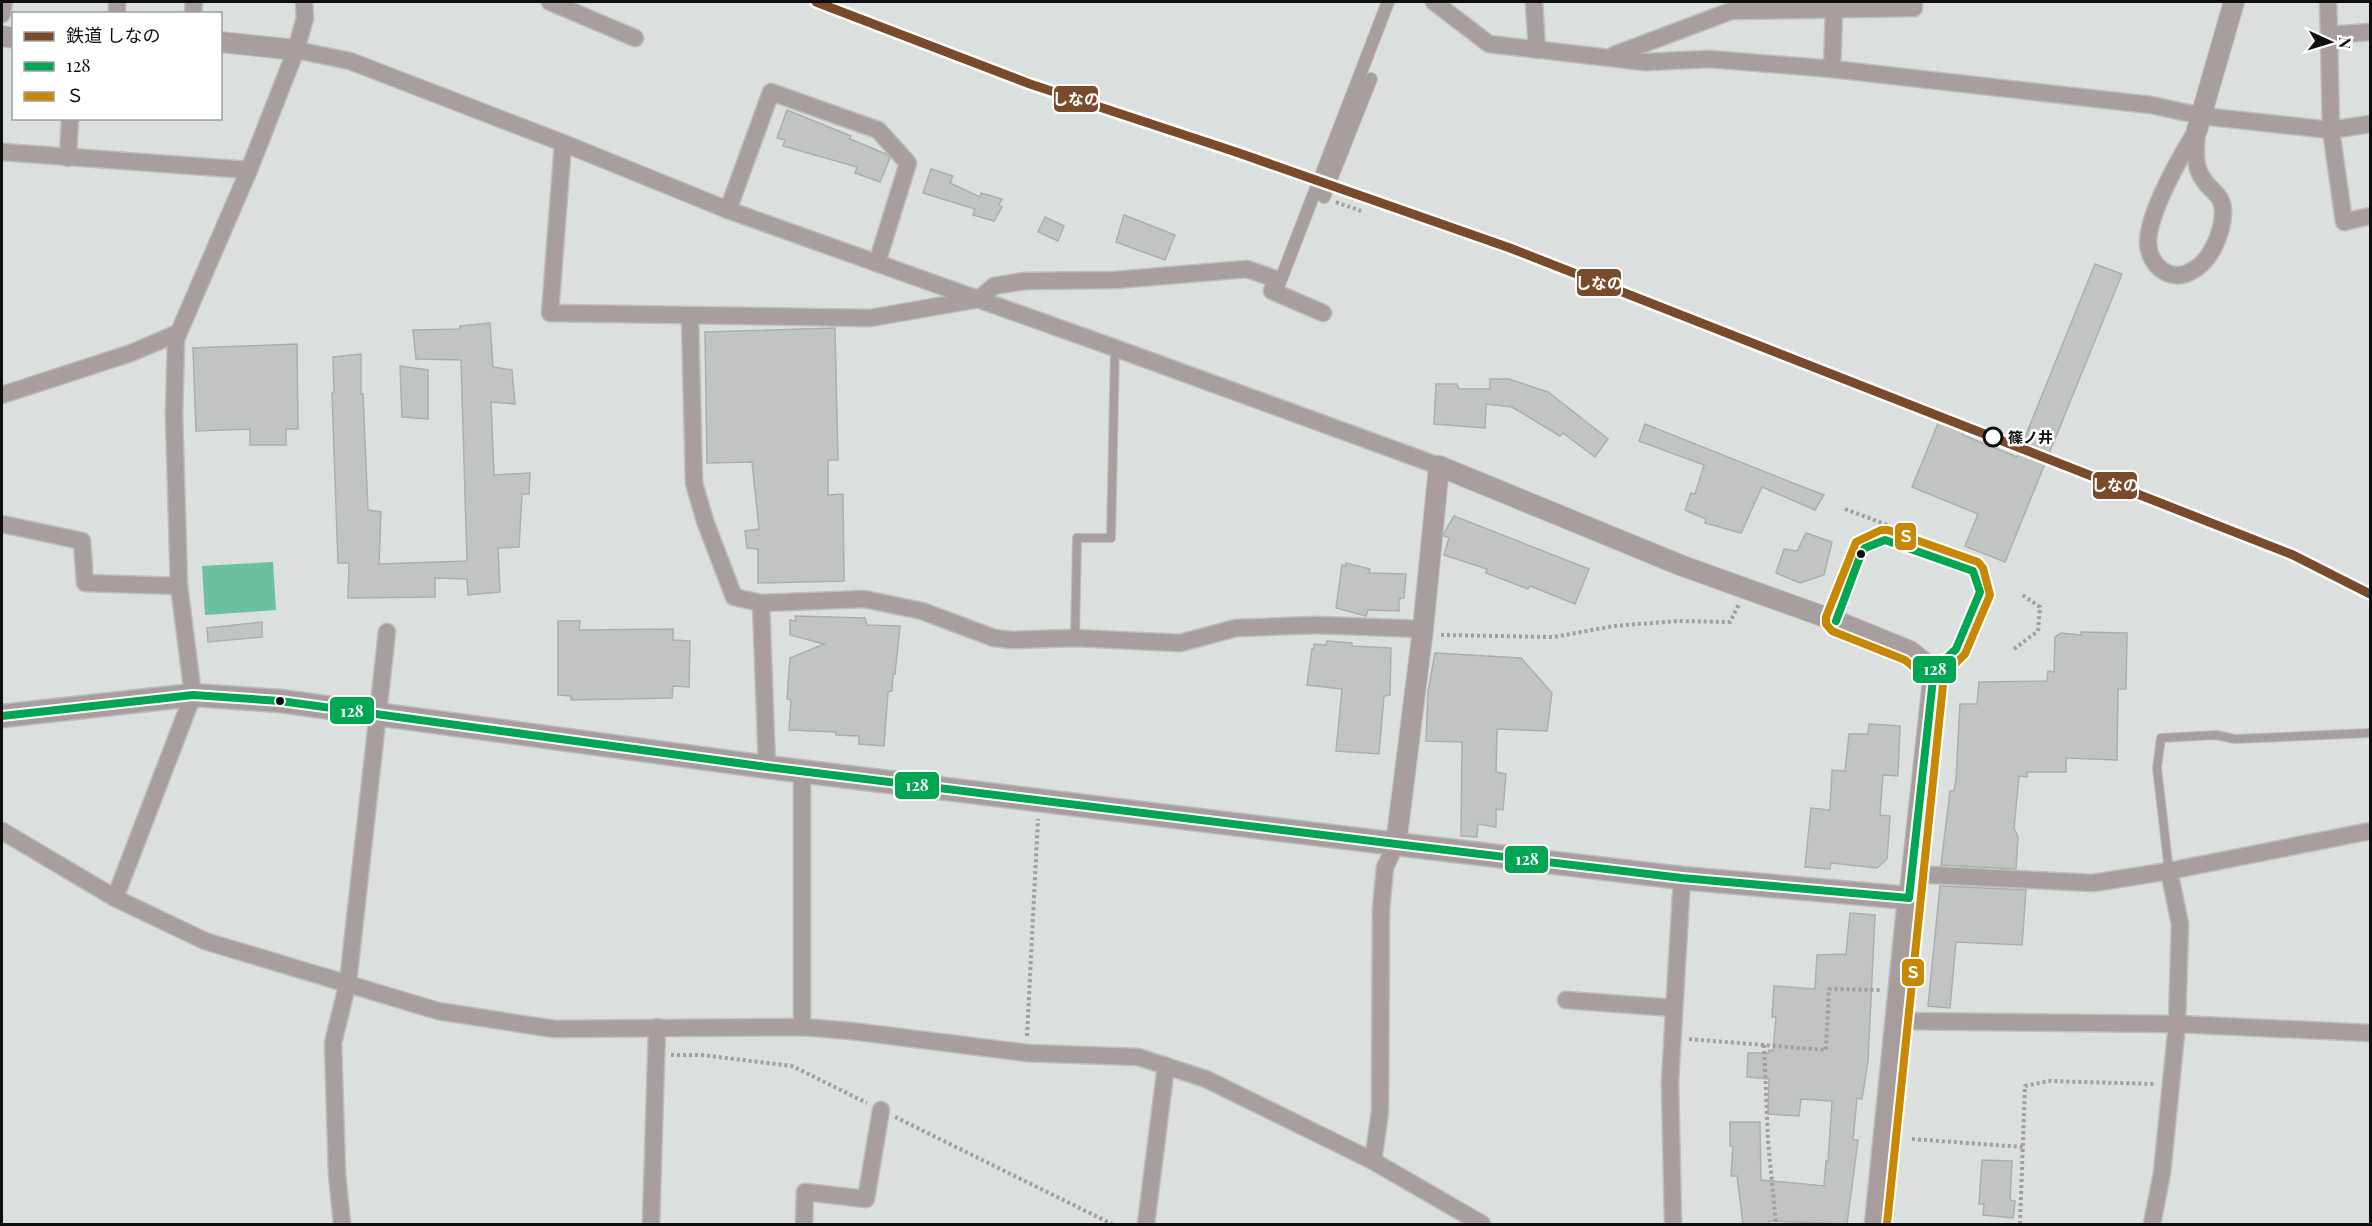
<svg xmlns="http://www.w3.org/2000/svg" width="2372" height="1226" font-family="'Playfair Display','Noto Sans JP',serif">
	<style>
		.water { fill: #6ac09f }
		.building { fill: #c1c4c3; stroke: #abafad; stroke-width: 1.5 }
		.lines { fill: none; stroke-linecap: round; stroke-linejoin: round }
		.service-casing { stroke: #bbbdbc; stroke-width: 10 }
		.pedestrian-casing { stroke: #bbbdbc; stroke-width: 14 }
		.minor-casing { stroke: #bbbdbc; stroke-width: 19 }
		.tertiary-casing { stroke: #bbbdbc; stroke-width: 22 }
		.secondary-casing { stroke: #bbbdbc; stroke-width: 25 }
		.path { stroke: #a49e9d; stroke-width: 4; stroke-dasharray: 3 3; stroke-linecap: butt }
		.service { stroke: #a89e9e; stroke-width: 8 }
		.pedestrian { stroke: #a89e9e; stroke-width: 12 }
		.minor { stroke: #a89e9e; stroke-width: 16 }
		.tertiary { stroke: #a89e9e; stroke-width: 20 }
		.secondary { stroke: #a69d9c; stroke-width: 22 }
		.bus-1-casing { stroke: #fff; stroke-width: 12 }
		.bus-2-casing { stroke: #fff; stroke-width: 12 }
		.bus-1 { stroke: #00a651; stroke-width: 8 }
		.bus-2 { stroke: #c88803; stroke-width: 8 }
		.rail-1-casing { stroke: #fff; stroke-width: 14 }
		.rail-1 { stroke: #7a4b2a; stroke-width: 9 }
		.stop-dot { fill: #fff; stroke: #0d0f0e; stroke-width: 3 }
		.bus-dot { fill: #0d0f0e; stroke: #fff; stroke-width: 2 }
		.labels { text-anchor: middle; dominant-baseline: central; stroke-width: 5; stroke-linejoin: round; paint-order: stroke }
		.stop-label { font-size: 15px; font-weight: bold; fill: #0d0f0e; stroke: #fff; text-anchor: start }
		.line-badge { stroke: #fff; stroke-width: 2 }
		.badge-label { font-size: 16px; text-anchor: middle; font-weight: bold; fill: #fff }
	</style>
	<rect width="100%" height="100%" fill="#dbdfdd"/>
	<polygon class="water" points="273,562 276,610 205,615 202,566"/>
	<g class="building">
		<polygon points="787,110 851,136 850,139 886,154 890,158 880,182 855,173 857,167 783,146 785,140 777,138"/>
		<polygon points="931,169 953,176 950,183 980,197 981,193 1002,199 999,205 1002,207 994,221 973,215 975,209 923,193"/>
		<polygon points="1124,215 1175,235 1165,260 1116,242"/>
		<polygon points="1045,217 1064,226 1058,241 1038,232"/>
		<polygon points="2095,264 2122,274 2005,562 1965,546 1978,514 1912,487 1939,421 1964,431 1963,435 2017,457"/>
		<polygon points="490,323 493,367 512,370 515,404 491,402 494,475 530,473 529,494 522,494 519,547 498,548 500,592 468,595 467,579 435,578 435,597 348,598 349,563 338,563 332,393 334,393 333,357 361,354 361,394 363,394 368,510 381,512 379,564 467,561 461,360 416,359 413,330 460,329 460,326"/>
		<polygon points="835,328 838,460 828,460 828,495 843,494 844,581 758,583 758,549 747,548 745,531 759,529 752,462 707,463 705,332"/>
		<polygon points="297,344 298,429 286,429 286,445 250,445 250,429 196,431 193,348"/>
		<polygon points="400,366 428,370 428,419 402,417"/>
		<polygon points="1490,379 1509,379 1548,392 1608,439 1595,457 1563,433 1560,436 1512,407 1486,404 1485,428 1434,424 1436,384 1457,384 1459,389 1490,389"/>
		<polygon points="1645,424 1793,483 1824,495 1815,510 1762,487 1741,533 1705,523 1706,519 1685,510 1691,493 1695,494 1704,465 1639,441"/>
		<polygon points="1454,516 1589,569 1575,604 1530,586 1528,589 1486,573 1487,569 1444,555 1449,538 1444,536 1444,533"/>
		<polygon points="1806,533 1832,542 1824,575 1800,583 1776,573 1784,549 1797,551"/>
		<polygon points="1346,563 1370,569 1369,573 1406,574 1404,598 1399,599 1399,611 1368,610 1366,616 1336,608 1342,565 1346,566"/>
		<polygon points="795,616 865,618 867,625 900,626 895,674 893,674 892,691 888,692 884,746 859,744 859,736 836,735 836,732 789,730 791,700 787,699 790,658 824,644 790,635 790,620 796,621"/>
		<polygon points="558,621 580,621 579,630 673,629 673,640 690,641 689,687 673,686 672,698 571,700 571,696 558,695"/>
		<polygon points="262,622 262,637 208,642 207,628"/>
		<polygon points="2081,632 2127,633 2126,689 2118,689 2117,760 2066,758 2066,772 2027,772 2027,777 2019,776 2014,828 2018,837 2016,869 1941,865 1950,791 1954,791 1956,779 1960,704 1977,704 1979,682 2047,681 2048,671 2054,672 2055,637 2061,633 2081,635"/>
		<polygon points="1327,641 1352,643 1352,646 1391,648 1390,695 1384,696 1379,754 1336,751 1342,689 1307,685 1312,649 1314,649 1314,644 1326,645"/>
		<polygon points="1435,653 1521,658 1552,693 1547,731 1497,729 1496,772 1506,774 1503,810 1496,809 1496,827 1478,824 1477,837 1461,836 1462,742 1426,741 1428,692"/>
		<polygon points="1869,724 1900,726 1898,776 1883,775 1880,815 1890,816 1887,859 1877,868 1831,863 1830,869 1805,867 1811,808 1830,810 1832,770 1845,771 1849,734 1868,734"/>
		<polygon points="1940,886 2026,890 2022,945 1956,942 1950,1008 1928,1006"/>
		<polygon points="1850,913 1875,915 1868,1061 1862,1099 1857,1098 1853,1140 1858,1140 1847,1224 1769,1221 1769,1224 1743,1224 1737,1176 1731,1176 1733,1146 1730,1146 1730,1122 1760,1122 1761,1180 1824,1186 1826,1161 1828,1162 1832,1101 1801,1099 1799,1116 1768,1114 1769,1079 1747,1077 1748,1053 1769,1053 1769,1050 1773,1051 1776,1017 1772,1017 1774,986 1815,989 1817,955 1846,954"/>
		<polygon points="1982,1160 2012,1161 2010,1200 2015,1201 2013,1218 1983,1215 1984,1204 1979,1204"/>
	</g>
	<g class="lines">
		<defs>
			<g id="service">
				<polyline points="1836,621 1861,554 1865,548 1885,540 1973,571 1980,592 1956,649 1934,670"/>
				<polyline points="1075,638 1077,538 1111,538 1115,348"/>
				<polyline points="2169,871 2157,768 2161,738 2216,735 2235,739 2370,733"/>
			</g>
			<g id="pedestrian">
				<polyline points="1324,197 1371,79"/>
				<polyline points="1278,287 1388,2"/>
			</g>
			<g id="minor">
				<polyline points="550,2 635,38"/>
				<polyline points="1434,2 1489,44 1645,62 1710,59 1832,69 2151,105 2202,116 2331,130 2344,222 2370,216"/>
				<polyline points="1534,2 1537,50"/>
				<polyline points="2328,2 2329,35 2370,32"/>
				<polyline points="2,14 4,2"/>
				<polyline points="117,14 117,2"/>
				<polyline points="193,14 194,2"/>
				<polyline points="2329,35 2331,130 2370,124"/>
				<polyline points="296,50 350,61 563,143 728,210 1115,348 1439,466"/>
				<polyline points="1614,55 1731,11 1914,8 1913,2"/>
				<polyline points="1832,69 1834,9"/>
				<path d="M 2197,130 C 2196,145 2193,166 2203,179 C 2211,192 2224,195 2223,213 C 2222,234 2211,261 2192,271 C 2170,284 2149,265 2148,243 C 2148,213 2181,155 2197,130 Z"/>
				<polyline points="563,143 550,313 870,318 979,299 994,286 1025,281 1115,280 1247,269 1276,279 1272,291 1323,313"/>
				<polyline points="2,152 249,170"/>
				<polyline points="68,158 70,118"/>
				<polyline points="728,210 771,92 878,130 908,163 877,263"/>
				<polyline points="690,317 694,483 705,521 734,597 761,603 864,599 922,611 994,638 1012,640 1075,638 1180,643 1236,628 1316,625 1423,629"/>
				<polyline points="2,395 131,353 178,333"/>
				<polyline points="2,524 82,541 85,583 179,586"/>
				<polyline points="761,603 767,767"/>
				<polyline points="802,771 802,1027"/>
				<polyline points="2,831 115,898 205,941 438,1011 554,1029 802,1027 851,1031 1027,1053 1138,1057 1206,1079 1373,1161 1482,1224"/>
				<polyline points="1912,874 2093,883 2169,871 2370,831"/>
				<polyline points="115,898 193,695 179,586 174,415 176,339 249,170 296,50 305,18 304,2"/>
				<polyline points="1566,1000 1674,1008"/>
				<polyline points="1898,1021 2177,1024 2370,1033"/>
				<polyline points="1373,1161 1380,1112 1381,909 1385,867 1396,844"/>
				<polyline points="342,1224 337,1174 333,1043 348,982 387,632"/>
				<polyline points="651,1224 657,1027"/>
				<polyline points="804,1224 805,1192 866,1199 881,1110"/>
				<polyline points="1146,1224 1166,1066"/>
				<polyline points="1673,1224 1670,1081 1682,878"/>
				<polyline points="2152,1224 2162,1173 2177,1024 2180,924 2169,871"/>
			</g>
			<g id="tertiary">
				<polyline points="2,36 14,38"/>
				<polyline points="220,42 296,50"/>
				<polyline points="2197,130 2234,2"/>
				<polyline points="1396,844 1423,629 1439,466 1680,565 1836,621 1910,651 1934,670 1909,898"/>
			</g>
			<polyline id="secondary" points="2,716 193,695 280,701 767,767 1396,844 1682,878 1909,898 1876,1224"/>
		</defs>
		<use href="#service" class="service-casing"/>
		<use href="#pedestrian" class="pedestrian-casing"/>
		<use href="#minor" class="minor-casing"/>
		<use href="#tertiary" class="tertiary-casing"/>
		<use href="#secondary" class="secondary-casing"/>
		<g class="path">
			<polyline points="1336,202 1361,211"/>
			<polyline points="1845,509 1890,526"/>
			<polyline points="1441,635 1554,637 1614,626 1677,621 1730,622 1739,604"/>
			<polyline points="2014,649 2038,631 2040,607 2021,594"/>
			<polyline points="1027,1036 1038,819"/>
			<polyline points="1689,1039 1826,1050 1829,989 1880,990"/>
			<polyline points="1764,1045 1768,1141 1776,1224"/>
			<polyline points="671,1055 702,1055 792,1066 867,1103"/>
			<polyline points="895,1117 1112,1224"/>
			<polyline points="1912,1139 2023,1147"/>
			<polyline points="2020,1224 2025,1086 2048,1081 2155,1084"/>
		</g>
		<use href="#service" class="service"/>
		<use href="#pedestrian" class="pedestrian"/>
		<use href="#minor" class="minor"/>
		<use href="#tertiary" class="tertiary"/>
		<use href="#secondary" class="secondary"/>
		<defs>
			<polyline id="bus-1" points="2,716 193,695 280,701 767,767 1396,844 1682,878 1909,898 1934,670 1956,649 1980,592 1973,571 1885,540 1865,548 1861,554 1836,621"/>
			<polyline id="bus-2" points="1887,1224 1944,675 1965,654 1990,595 1983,568 1978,562 1888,530 1881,530 1856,542 1826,617 1826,624 1832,631 1905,660 1923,675"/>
		</defs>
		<use href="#bus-1" class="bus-1-casing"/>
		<use href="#bus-2" class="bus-2-casing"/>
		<use href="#bus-1" class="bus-1"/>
		<use href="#bus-2" class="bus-2"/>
		<defs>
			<polyline id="rail-1" points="816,2 1030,84 1236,152 1510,248 2293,555 2370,594"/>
		</defs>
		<use href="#rail-1" class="rail-1-casing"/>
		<use href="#rail-1" class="rail-1"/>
	</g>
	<circle class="stop-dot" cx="1993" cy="437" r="9"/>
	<g class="bus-dot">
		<circle cx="1861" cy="554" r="5"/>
		<circle cx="280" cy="701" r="5"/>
	</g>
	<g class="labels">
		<g class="stop-label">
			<text x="2008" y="437">篠ノ井</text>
		</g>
	</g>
	<g class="line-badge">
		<rect x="1053" y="85" width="46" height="28" rx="6" fill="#7a4b2a"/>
		<rect x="1576" y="268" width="46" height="29" rx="6" fill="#7a4b2a"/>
		<rect x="2092" y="471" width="46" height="29" rx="6" fill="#7a4b2a"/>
		<rect x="1894" y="522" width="23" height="29" rx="6" fill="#c88803"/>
		<rect x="1912" y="655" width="45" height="29" rx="6" fill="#00a651"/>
		<rect x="329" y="696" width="46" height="29" rx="6" fill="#00a651"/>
		<rect x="894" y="771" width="46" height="29" rx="6" fill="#00a651"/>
		<rect x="1504" y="845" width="45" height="29" rx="6" fill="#00a651"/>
		<rect x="1901" y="958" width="24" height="29" rx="6" fill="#c88803"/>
	</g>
	<g class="badge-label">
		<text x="1076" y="105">しなの</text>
		<text x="1599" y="289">しなの</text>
		<text x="2115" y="491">しなの</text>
		<text x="1906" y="542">Ｓ</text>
		<text x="1935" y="675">128</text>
		<text x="352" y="717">128</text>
		<text x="917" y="791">128</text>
		<text x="1527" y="865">128</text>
		<text x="1913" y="978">Ｓ</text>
	</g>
	<rect width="2372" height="1226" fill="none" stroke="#0d0f0e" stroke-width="6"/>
	<rect x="12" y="12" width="210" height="108" fill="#ffffff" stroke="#9e9f9f" stroke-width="1.5"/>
	<rect x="24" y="32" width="30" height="9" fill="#7a4b2a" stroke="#9e9f9f" stroke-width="1.5"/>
	<text x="66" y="42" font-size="18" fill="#0d0f0e">鉄道 しなの</text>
	<rect x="24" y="62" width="30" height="9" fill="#00a651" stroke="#9e9f9f" stroke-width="1.5"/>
	<text x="66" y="72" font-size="18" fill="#0d0f0e">128</text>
	<rect x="24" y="92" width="30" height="9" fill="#c88803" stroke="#9e9f9f" stroke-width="1.5"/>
	<text x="66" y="102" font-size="18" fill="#0d0f0e">Ｓ</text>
	<g transform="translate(2330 42) rotate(94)" stroke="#ffffff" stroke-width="4.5" paint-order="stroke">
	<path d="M0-4.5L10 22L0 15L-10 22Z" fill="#0d0f0e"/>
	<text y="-9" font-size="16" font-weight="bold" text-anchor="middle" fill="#0d0f0e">N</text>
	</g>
</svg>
